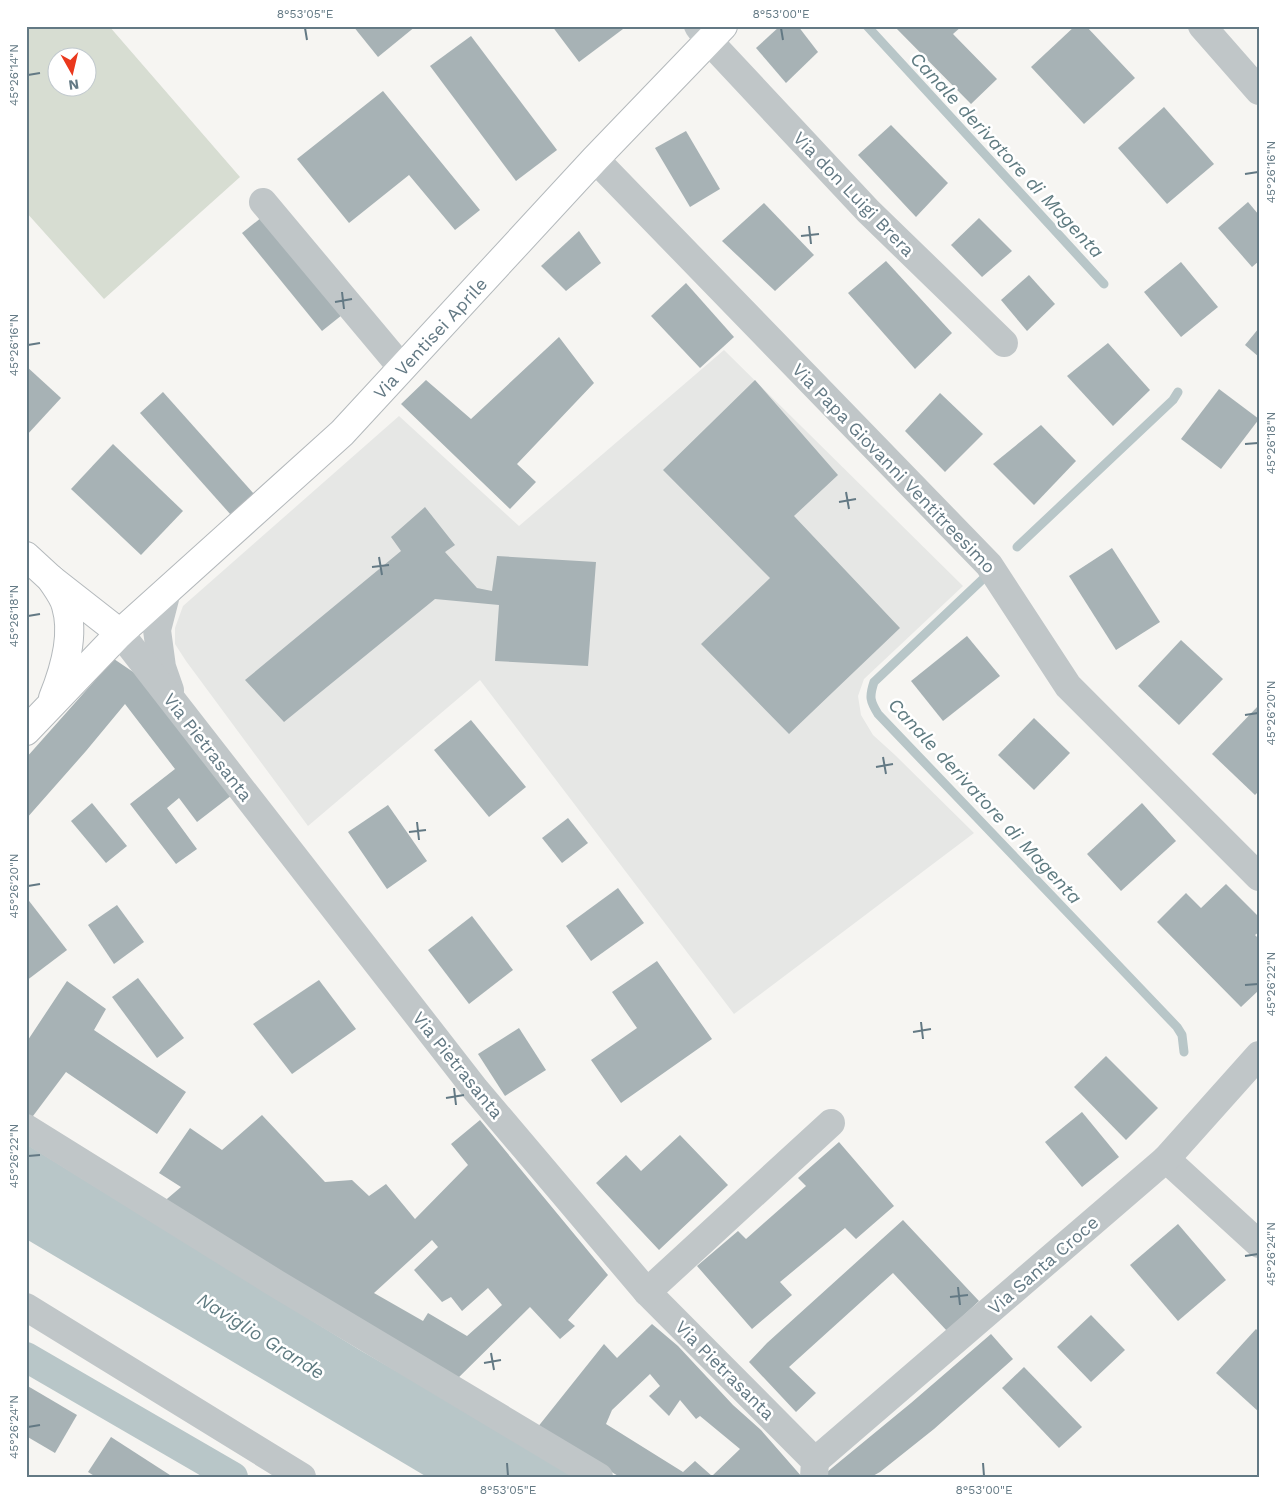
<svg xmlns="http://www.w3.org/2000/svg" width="1285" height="1503" font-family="'Work Sans',sans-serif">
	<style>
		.built { fill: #e6e7e5 }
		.green { fill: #d7ddd2; fill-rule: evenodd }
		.water { fill: #b8c6c8 }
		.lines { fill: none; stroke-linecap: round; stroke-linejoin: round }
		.stream { stroke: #b8c6c8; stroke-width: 9 }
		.canal { stroke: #b8c6c8; stroke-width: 30 }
		.building { fill: #a7b2b5; fill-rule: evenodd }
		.major-casing { stroke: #b4b9bc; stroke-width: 30 }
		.minor { stroke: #c0c6c8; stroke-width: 28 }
		.major { stroke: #fff; stroke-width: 28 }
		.ticks { fill: none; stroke: #637984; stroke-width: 2 }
		.labels { text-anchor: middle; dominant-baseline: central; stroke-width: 5; stroke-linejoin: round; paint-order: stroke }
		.street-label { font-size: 18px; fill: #637984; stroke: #fff }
		.water-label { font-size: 19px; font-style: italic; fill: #5f7b81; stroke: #fff }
		.neatline { fill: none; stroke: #637984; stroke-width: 2 }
		.ticks-label { font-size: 12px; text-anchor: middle; fill: #637984 }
	</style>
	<rect width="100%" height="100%" fill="#f6f5f2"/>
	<polygon class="built" points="724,350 963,586 864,679 858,696 861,715 873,735 895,755 974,833 734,1014 480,680 308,826 186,661 175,644 175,628 183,606 399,416 519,526"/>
	<path class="green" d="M 26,26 L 109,26 L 240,177 L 104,299 L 26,212 ZM 58,58 L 88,58 L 88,88 L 58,88 Z"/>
	<polygon class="water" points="26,1144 358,1349 518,1441 575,1477 427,1477 26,1239"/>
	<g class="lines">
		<g class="stream">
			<polyline points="867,26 1104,284"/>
			<polyline points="1017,547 1173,400 1178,392"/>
			<path d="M 984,578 L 874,682 C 869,697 870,701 878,714 L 1177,1027 L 1182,1035 L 1184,1052"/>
		</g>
		<polyline class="canal" points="26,1357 233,1477"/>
	</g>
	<g class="building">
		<polygon points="353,26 416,26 378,57"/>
		<polygon points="552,26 627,26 579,62"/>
		<polygon points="780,26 798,26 818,52 786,83 756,48"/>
		<polygon points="894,26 962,26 953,34 997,79 971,104"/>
		<polygon points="1075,26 1086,26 1135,78 1084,124 1031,67"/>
		<polygon points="471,36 557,150 516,181 430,66"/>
		<polygon points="383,91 480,210 455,230 409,175 349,223 297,159"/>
		<polygon points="1164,107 1214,164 1167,204 1118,148"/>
		<polygon points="891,125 948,183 916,217 858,155"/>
		<polygon points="686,131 720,189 690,207 655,148"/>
		<polygon points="1248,202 1259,215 1259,261 1252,267 1218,228"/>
		<polygon points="764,203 814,255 775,291 722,241"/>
		<polygon points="267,213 347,311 322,331 242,233"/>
		<polygon points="979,218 1012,251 982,277 951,245"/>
		<polygon points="579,231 601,263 566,291 541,266"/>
		<polygon points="886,261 952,333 915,369 848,293"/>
		<polygon points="1181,262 1218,307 1181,337 1144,292"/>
		<polygon points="1029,275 1055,304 1027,331 1001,300"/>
		<polygon points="686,283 734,337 700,368 651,316"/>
		<polygon points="1259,328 1259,357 1245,345"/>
		<polygon points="559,337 594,383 517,464 536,482 510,509 401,404 426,380 471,419"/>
		<polygon points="1108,343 1150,390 1113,426 1067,376"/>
		<polygon points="26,366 61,398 26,436"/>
		<polygon points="755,380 838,475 794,516 900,628 789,734 701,644 770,578 663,470"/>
		<polygon points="1219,389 1259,419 1221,469 1181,439"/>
		<polygon points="163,392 254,494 231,515 140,413"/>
		<polygon points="940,393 983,434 945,472 905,431"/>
		<polygon points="1041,425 1076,461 1034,505 993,464"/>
		<polygon points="113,444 183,511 141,555 71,489"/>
		<polygon points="425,507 455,545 445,552 477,588 492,591 497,556 596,562 588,666 495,661 499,605 435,599 284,722 245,680 401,551 391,537"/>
		<polygon points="1112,548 1160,622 1116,650 1069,576"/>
		<polygon points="967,636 1000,676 943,721 911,681"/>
		<polygon points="1181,640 1223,679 1179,725 1138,686"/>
		<polygon points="114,659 142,678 232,795 197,822 179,798 167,808 197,849 176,864 130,804 175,769 125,704 86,751 26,819 26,758"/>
		<polygon points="1259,705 1259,791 1255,795 1212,754"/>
		<polygon points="1034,718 1070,753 1034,790 998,755"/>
		<polygon points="471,720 526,787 489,817 434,750"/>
		<polygon points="92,803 127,846 106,863 71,821"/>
		<polygon points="1142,803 1176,841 1121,891 1087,854"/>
		<polygon points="388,805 427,861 387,889 348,832"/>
		<polygon points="568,818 588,843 562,863 542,838"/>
		<polygon points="1226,884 1259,917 1259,932 1255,935 1259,939 1259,990 1241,1007 1157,922 1186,893 1201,908"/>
		<polygon points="618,888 644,923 591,961 566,926"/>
		<polygon points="26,897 67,950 26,981"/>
		<polygon points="117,905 144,942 114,964 88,925"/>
		<polygon points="472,916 513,970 469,1004 428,950"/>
		<polygon points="657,961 712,1039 621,1103 591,1060 637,1028 612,992"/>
		<polygon points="138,978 184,1038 157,1058 112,997"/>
		<polygon points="319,980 356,1029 292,1074 253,1024"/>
		<polygon points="67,981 106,1009 94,1030 186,1092 157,1134 66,1072 30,1120 26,1117 26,1043"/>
		<polygon points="519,1028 546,1070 505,1096 478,1054"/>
		<polygon points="1106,1056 1158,1108 1126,1140 1074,1087"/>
		<polygon points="1082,1112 1119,1157 1082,1187 1045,1142"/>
		<path d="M 262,1115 L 325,1182 L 352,1180 L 369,1196 L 386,1184 L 415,1219 L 468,1165 L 451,1144 L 480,1120 L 608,1275 L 568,1320 L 575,1326 L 560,1339 L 530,1307 L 453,1383 L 161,1204 L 181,1187 L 159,1173 L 190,1128 L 222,1150 ZM 432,1240 L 438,1247 L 414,1270 L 442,1302 L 451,1297 L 462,1311 L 488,1288 L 502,1305 L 467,1336 L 428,1313 L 423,1321 L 374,1293 Z"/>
		<polygon points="680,1135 728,1185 659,1250 596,1183 626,1155 641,1171"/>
		<polygon points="839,1142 894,1206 856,1239 845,1228 780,1282 792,1295 752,1329 697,1266 738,1231 746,1239 806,1186 798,1178"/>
		<polygon points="903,1220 979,1301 947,1331 893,1273 789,1367 816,1393 796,1412 749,1362 767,1343"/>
		<polygon points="1178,1224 1226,1280 1178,1321 1130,1265"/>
		<polygon points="1091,1315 1125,1350 1091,1382 1057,1347"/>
		<path d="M 652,1324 L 678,1346 L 733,1405 L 761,1430 L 802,1477 L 620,1477 L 537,1428 L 604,1344 L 617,1358 ZM 650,1374 L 660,1386 L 649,1396 L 669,1416 L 680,1400 L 696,1419 L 700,1416 L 740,1449 L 712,1476 L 695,1461 L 683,1472 L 606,1424 L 612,1410 Z"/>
		<polygon points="1256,1329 1259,1332 1259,1412 1216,1373"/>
		<polygon points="991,1334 1013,1359 934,1429 880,1472 871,1477 821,1477 911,1403"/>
		<polygon points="1024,1367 1082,1427 1059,1448 1002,1388"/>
		<polygon points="26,1385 77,1415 55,1453 26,1436"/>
		<polygon points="111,1437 173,1477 96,1477 88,1472"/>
	</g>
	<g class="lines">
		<defs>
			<g id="major">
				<polyline points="26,556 51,579 120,633"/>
				<path d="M 51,579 C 56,587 64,597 66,606 C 75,636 64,671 53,698"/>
				<path id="s1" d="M 26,731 L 120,633 L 342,433 L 595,159 L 723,26"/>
			</g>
		</defs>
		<use href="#major" class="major-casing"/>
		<g class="minor">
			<polyline points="698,26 709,41 868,211 1004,343"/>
			<polyline points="1202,26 1259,91"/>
			<polyline points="595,159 989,565 1068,686 1259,877"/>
			<polyline points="263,202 402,368"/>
			<polyline points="167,591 157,630 162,667 170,690"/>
			<polyline points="120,633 475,1089 647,1292 815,1461 814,1477"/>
			<polyline points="26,1128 272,1281 599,1477"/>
			<polyline points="1166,1159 1259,1244"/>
			<polyline points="647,1292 831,1123"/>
			<polyline points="26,1307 302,1477"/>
			<polyline points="815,1461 1166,1159 1259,1055"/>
		</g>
		<use href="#major" class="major"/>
	</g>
	<path class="ticks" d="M 305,28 L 307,40M 781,28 L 783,40M 28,75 L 40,73M 1245,174 L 1258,172M 809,226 L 811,244M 801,236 L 819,234M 342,292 L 344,309M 335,302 L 352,299M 28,345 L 40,343M 1245,444 L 1258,443M 846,492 L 849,509M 839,502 L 856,499M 379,557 L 382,575M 372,567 L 389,565M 28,616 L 40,614M 1245,715 L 1258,713M 883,757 L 886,774M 876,767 L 893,764M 417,822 L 419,840M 409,832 L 426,830M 28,886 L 40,884M 1245,985 L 1258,984M 921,1022 L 923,1039M 913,1032 L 931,1029M 454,1088 L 456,1105M 446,1098 L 464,1095M 28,1156 L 40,1155M 1245,1256 L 1258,1254M 958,1287 L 960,1305M 950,1297 L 968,1295M 491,1353 L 494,1370M 484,1363 L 501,1360M 28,1427 L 40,1425M 507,1463 L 508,1476M 983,1463 L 984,1476"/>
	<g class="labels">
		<g class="street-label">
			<text transform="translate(854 194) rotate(46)">Via don Luigi Brera</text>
			<text stroke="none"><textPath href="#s1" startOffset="564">Via Ventisei Aprile</textPath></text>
			<text transform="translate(894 468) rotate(46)">Via Papa Giovanni Ventitreesimo</text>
			<text transform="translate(208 747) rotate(52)">Via Pietrasanta</text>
			<text transform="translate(458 1065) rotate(51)">Via Pietrasanta</text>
			<text transform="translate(1043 1265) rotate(-41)">Via Santa Croce</text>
			<text transform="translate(725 1370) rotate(45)">Via Pietrasanta</text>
		</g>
		<g class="water-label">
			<text transform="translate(1007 155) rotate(47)">Canale derivatore di Magenta</text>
			<text transform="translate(985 801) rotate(47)">Canale derivatore di Magenta</text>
			<text transform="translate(261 1336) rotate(32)">Naviglio Grande</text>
		</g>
	</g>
	<rect width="1285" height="1503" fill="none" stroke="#ffffff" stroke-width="55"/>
	<g transform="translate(72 72) rotate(172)"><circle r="24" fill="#ffffff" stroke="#c1c9ce"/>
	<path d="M0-4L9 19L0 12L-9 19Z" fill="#ea381d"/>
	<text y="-8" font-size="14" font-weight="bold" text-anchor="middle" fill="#637984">N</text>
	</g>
	<rect x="28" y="28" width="1230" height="1448" class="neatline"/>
	<g class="ticks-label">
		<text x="305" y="18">8°53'05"E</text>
		<text x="781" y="18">8°53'00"E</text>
		<text transform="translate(14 75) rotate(-90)" y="4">45°26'14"N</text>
		<text transform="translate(1271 172) rotate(-90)" y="4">45°26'16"N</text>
		<text transform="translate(14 345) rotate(-90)" y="4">45°26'16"N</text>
		<text transform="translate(1271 443) rotate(-90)" y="4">45°26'18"N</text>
		<text transform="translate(14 616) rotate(-90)" y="4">45°26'18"N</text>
		<text transform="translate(1271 713) rotate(-90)" y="4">45°26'20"N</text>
		<text transform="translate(14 886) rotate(-90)" y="4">45°26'20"N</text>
		<text transform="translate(1271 984) rotate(-90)" y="4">45°26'22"N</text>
		<text transform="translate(14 1156) rotate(-90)" y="4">45°26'22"N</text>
		<text transform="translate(1271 1254) rotate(-90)" y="4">45°26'24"N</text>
		<text transform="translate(14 1427) rotate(-90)" y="4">45°26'24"N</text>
		<text x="508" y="1494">8°53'05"E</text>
		<text x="984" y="1494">8°53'00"E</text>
	</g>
</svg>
